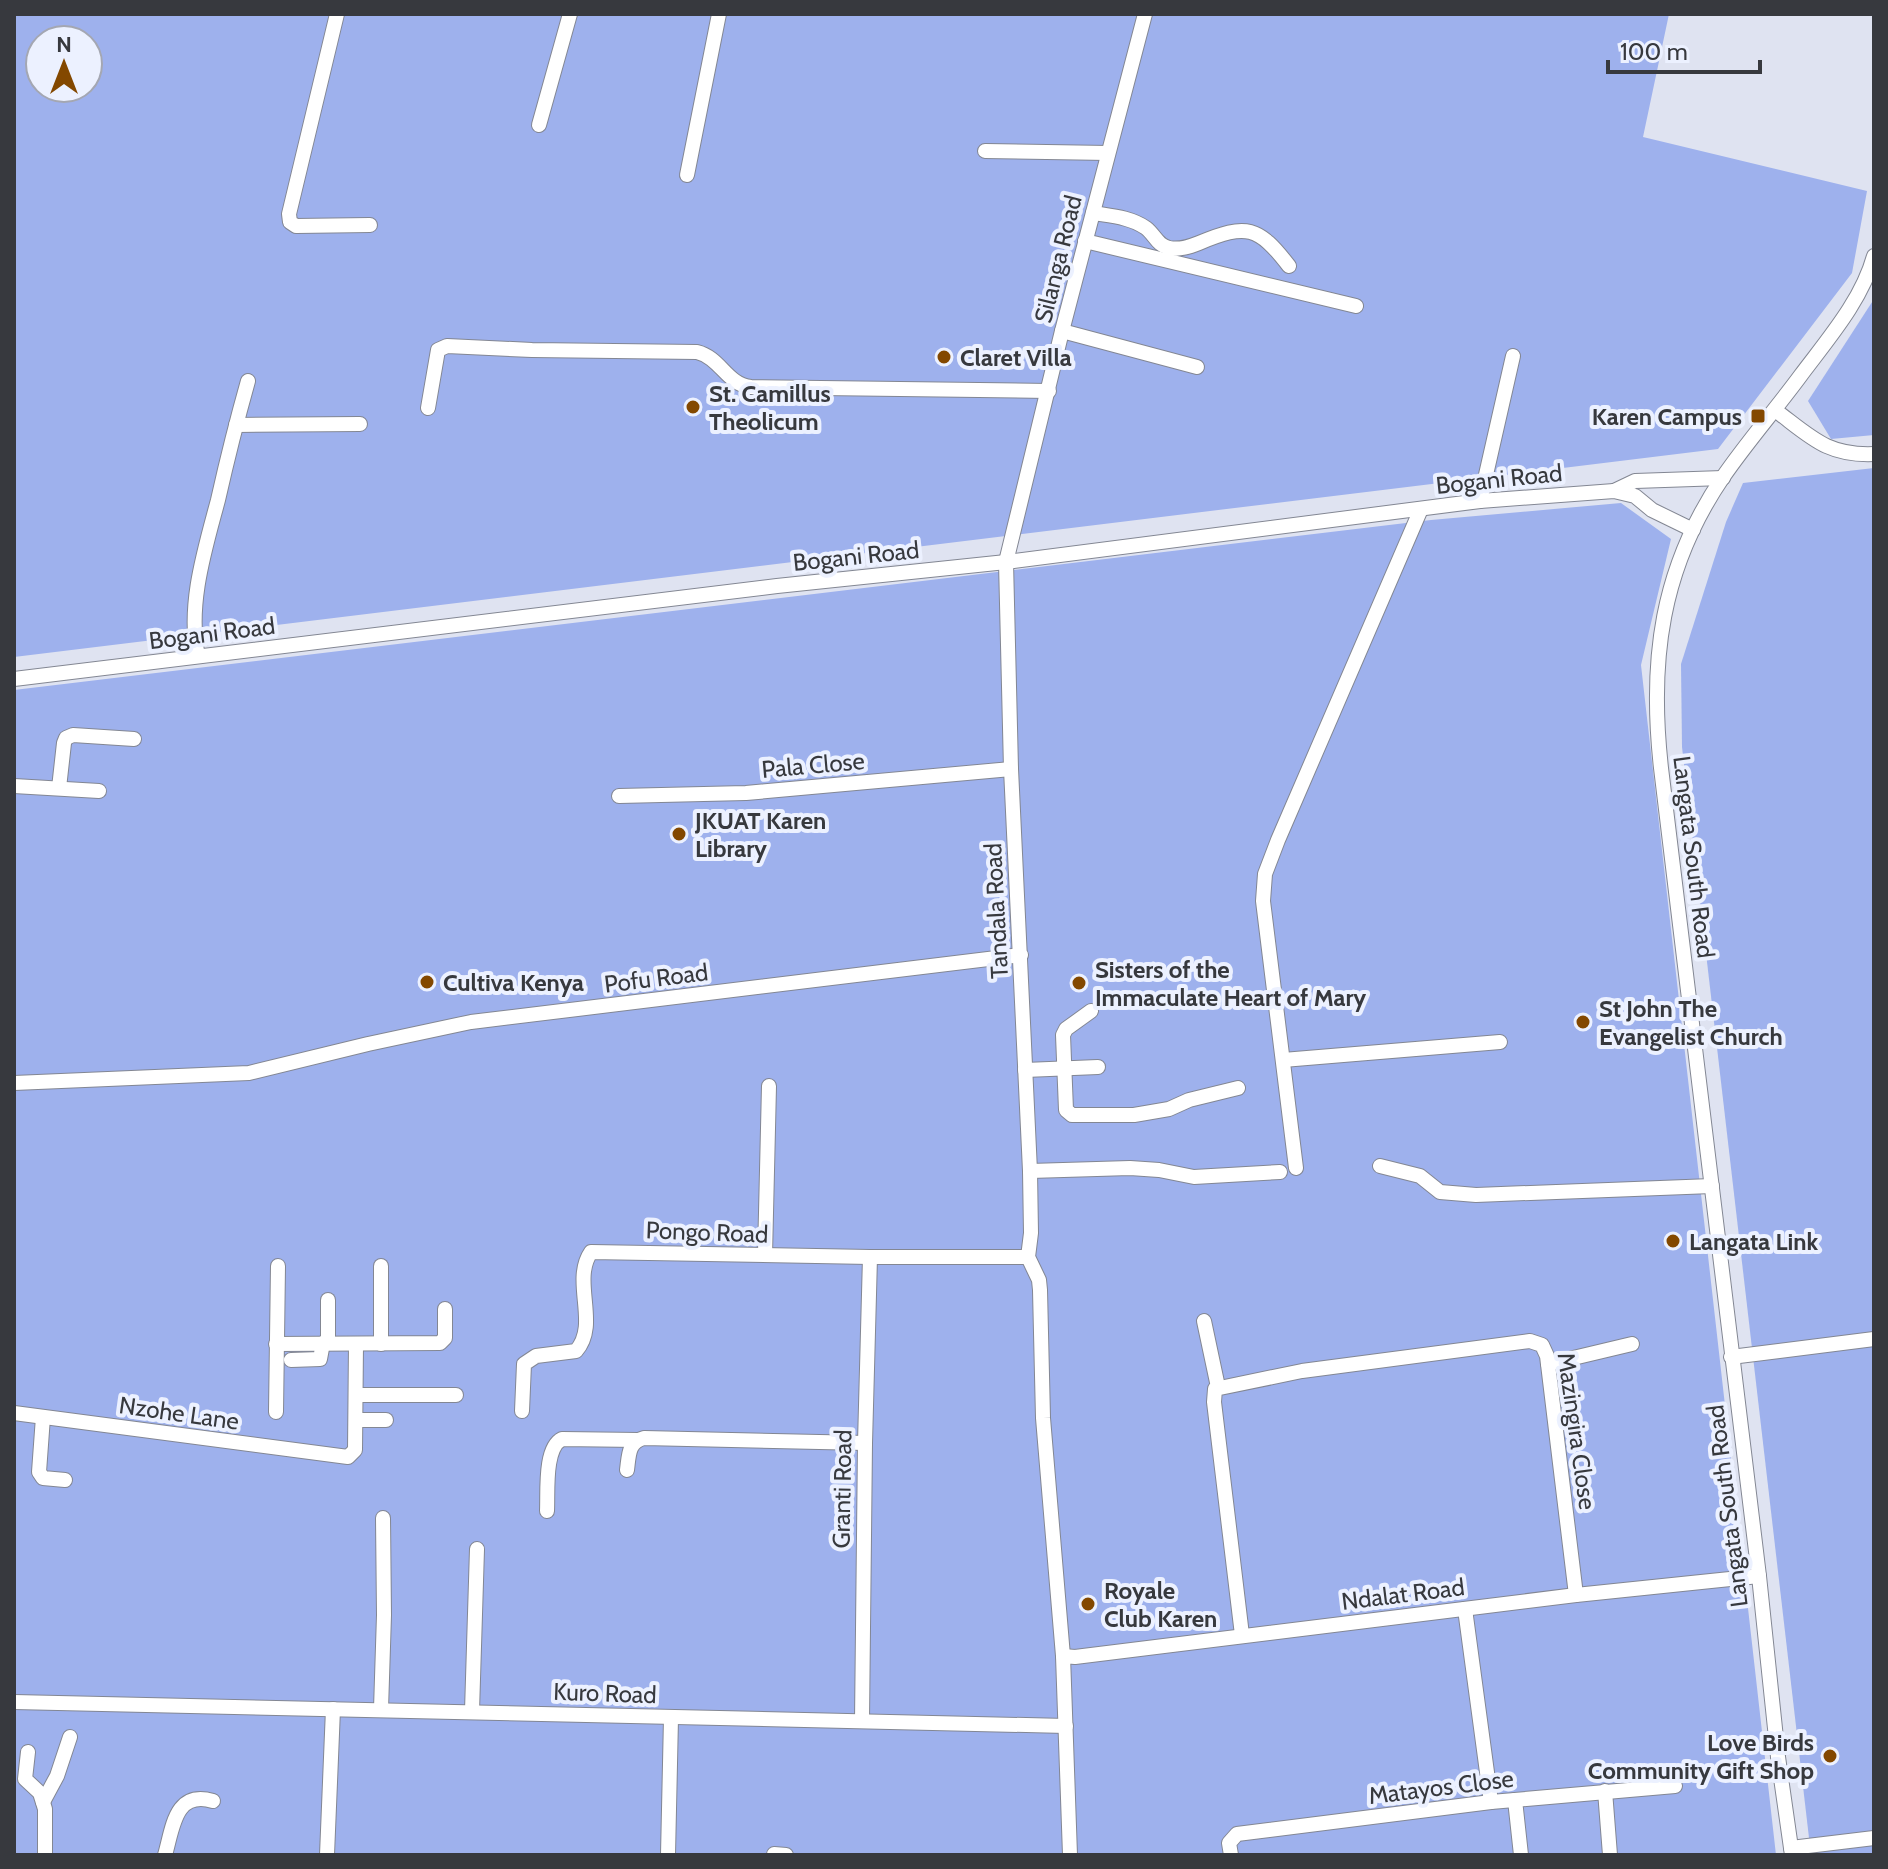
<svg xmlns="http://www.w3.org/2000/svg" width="1888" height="1869" font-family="Cabin,sans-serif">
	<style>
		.green { fill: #9eb1ed; fill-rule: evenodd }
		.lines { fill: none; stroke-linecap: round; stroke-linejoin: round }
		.minor-casing { stroke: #838793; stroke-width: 16 }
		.minor { stroke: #fff; stroke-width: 14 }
		.poi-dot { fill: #834800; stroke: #ecf1ff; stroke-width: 3 }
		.labels { text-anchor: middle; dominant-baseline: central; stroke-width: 8; stroke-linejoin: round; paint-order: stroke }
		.street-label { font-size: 24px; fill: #37393e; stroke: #ecf1ff }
		.poi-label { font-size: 24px; font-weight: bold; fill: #37393e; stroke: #ecf1ff; text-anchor: start }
	</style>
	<rect width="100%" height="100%" fill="#dfe3f1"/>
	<g class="green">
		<path d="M 14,14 L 1669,14 L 1643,137 L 1867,191 L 1852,273 L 1718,449 L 14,657 ZM 40,40 L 88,40 L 88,88 L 40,88 Z"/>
		<polygon points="1874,299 1874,435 1831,439 1808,401"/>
		<polygon points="1874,468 1874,1855 1811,1855 1682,747 1681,664 1726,522 1743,483"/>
		<polygon points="1621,503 1671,539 1641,665 1776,1855 14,1855 14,690 1431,520"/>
	</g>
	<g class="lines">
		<defs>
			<g id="minor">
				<polyline points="337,14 289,214 290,222 296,226 370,225"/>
				<polyline points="539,125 570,14"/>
				<polyline points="985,151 1108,153"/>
				<polyline points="687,175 719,14"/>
				<path d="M 1093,213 C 1111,216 1130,217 1146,228 C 1155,235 1157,245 1169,248 C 1180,250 1189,247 1199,243 C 1247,223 1258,226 1289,266"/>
				<polyline points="1085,241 1356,306"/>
				<polyline points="1062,331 1197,367"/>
				<path d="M 428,408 L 438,350 L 447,346 L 532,350 L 697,352 C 721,358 726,384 751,387 L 1049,391"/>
				<path d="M 1775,410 C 1811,437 1827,456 1874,454"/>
				<polyline points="236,425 360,424"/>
				<polyline points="1614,491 1635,481 1723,478"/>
				<polyline points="1480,501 1513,356"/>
				<path d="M 198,656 C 187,605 205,549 218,500 C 227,460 237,420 248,381"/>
				<polyline points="14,679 777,586 1006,562 1480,501 1614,491 1635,496 1652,510 1693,530"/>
				<polyline points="14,786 99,791"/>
				<polyline points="59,788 64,743 66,738 73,735 134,739"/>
				<polyline points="619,796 746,793 1011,769"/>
				<polyline points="1091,1011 1066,1029 1063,1035 1066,1110 1072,1115 1134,1115 1169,1109 1189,1100 1238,1088"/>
				<polyline points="1283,1060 1500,1042"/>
				<polyline points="1025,1070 1098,1067"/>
				<polyline points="14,1083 249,1073 368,1044 471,1022 1021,955"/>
				<polyline points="1380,1166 1420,1176 1440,1192 1476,1195 1712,1186"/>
				<polyline points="1296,1168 1263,901 1265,874 1278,840 1421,509"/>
				<polyline points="1030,1171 1130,1168 1159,1170 1194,1177 1280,1172"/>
				<polyline points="765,1255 769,1086"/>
				<polyline points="328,1300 328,1343"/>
				<polyline points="1204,1321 1218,1387"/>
				<polyline points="276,1344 440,1343 445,1338 445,1309"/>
				<polyline points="381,1344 381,1266"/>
				<polyline points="1731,1357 1874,1339"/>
				<polyline points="291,1360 320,1359 323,1343"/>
				<polyline points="1548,1364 1632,1344"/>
				<polyline points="356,1395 456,1395"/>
				<path d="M 522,1411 L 524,1364 L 536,1356 L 576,1351 C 600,1324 571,1281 591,1252 L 870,1257 L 1028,1257"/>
				<polyline points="276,1412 278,1266"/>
				<polyline points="14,1413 348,1457 355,1450 356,1344"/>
				<polyline points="43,1417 39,1472 43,1478 65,1480"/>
				<polyline points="356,1420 386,1420"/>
				<path d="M 627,1470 C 629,1455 628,1442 644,1438 L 865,1443"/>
				<path d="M 547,1511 C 548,1492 544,1448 562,1439 L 638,1440"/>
				<polyline points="1465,1609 1491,1802"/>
				<polyline points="1242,1635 1214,1402 1215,1389 1302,1371 1530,1341 1542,1345 1547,1356 1576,1595"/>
				<polyline points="1063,1656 1043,1418 1040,1290 1039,1280 1028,1257 1031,1233 1030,1171 1011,769 1006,562 1062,331 1145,14"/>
				<polyline points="14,1702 1066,1726"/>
				<polyline points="381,1709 384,1615 383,1518"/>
				<polyline points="472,1711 477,1549"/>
				<polyline points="862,1721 865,1443 870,1257"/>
				<polyline points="28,1752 25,1779 40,1793 45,1809 45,1855"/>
				<polyline points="1605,1791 1610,1855"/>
				<polyline points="1515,1800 1521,1855"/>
				<polyline points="43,1802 57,1776 70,1737"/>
				<polyline points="1791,1848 1874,1838"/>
				<polyline points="774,1854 786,1855"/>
				<path d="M 165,1855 C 173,1827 175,1790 213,1801"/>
				<polyline points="327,1855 333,1709"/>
				<polyline points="668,1855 671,1718"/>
				<polyline points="1070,1855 1063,1656 1075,1657 1576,1595 1759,1576"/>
				<polyline points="1231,1855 1229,1843 1237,1834 1491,1802 1675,1786"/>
				<path d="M 1792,1855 L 1778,1757 L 1759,1576 L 1661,768 C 1649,660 1661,568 1723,477 C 1747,442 1776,409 1801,375 C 1828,339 1862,300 1874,256"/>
			</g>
		</defs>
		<use href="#minor" class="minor-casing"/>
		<use href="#minor" class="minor"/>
	</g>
	<g class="poi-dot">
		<circle cx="944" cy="357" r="8"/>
		<circle cx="693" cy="407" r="8"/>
		<rect x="1750" y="408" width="16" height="16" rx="4"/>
		<circle cx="679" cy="834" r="8"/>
		<circle cx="427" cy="982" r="8"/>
		<circle cx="1079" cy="983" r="8"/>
		<circle cx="1583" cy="1022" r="8"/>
		<circle cx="1673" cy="1241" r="8"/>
		<circle cx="1088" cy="1604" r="8"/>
		<circle cx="1830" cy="1756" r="8"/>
	</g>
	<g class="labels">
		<g class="street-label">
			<text transform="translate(1058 259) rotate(-76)">Silanga Road</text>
			<text transform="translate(1499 479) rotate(-6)">Bogani Road</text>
			<text transform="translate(856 556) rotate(-6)">Bogani Road</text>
			<text transform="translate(212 633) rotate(-7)">Bogani Road</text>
			<text transform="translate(813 765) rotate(-5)">Pala Close</text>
			<text transform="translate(1694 857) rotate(83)">Langata South Road</text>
			<text transform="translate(996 911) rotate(-93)">Tandala Road</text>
			<text transform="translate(656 978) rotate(-7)">Pofu Road</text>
			<text transform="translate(707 1232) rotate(2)">Pongo Road</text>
			<text transform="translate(179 1413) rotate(8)">Nzohe Lane</text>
			<text transform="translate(1577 1431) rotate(82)">Mazingira Close</text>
			<text transform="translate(842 1489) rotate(-89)">Granti Road</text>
			<text transform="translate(1727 1506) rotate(-97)">Langata South Road</text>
			<text transform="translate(1403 1594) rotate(-7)">Ndalat Road</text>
			<text transform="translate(605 1693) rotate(2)">Kuro Road</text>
			<text transform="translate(1441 1787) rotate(-7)">Matayos Close</text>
		</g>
		<g class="poi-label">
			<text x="960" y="357">Claret Villa</text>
			<text x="709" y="393">St. Camillus<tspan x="709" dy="28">Theolicum</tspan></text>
			<text x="1742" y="416" text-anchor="end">Karen Campus</text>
			<text x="695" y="820">JKUAT Karen<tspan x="695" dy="28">Library</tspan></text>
			<text x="1095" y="969">Sisters of the<tspan x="1095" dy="28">Immaculate Heart of Mary</tspan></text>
			<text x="443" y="982">Cultiva Kenya</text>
			<text x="1599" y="1008">St John The<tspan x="1599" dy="28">Evangelist Church</tspan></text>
			<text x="1689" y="1241">Langata Link</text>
			<text x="1104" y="1590">Royale<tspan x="1104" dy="28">Club Karen</tspan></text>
			<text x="1814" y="1742" text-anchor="end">Love Birds<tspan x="1814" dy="28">Community Gift Shop</tspan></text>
		</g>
	</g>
	<rect width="1888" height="1869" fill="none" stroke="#37393e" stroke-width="32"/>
	<g transform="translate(64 64)"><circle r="38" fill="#ecf1ff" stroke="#a4a7b2" stroke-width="2"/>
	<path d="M0-6L14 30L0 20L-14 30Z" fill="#834800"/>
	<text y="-12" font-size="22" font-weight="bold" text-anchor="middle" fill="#37393e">N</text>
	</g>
	<path d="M1608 60v12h152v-12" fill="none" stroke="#37393e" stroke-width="4"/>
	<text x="1620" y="60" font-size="24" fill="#37393e" stroke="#ecf1ff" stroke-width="6" paint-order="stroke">100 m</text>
</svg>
